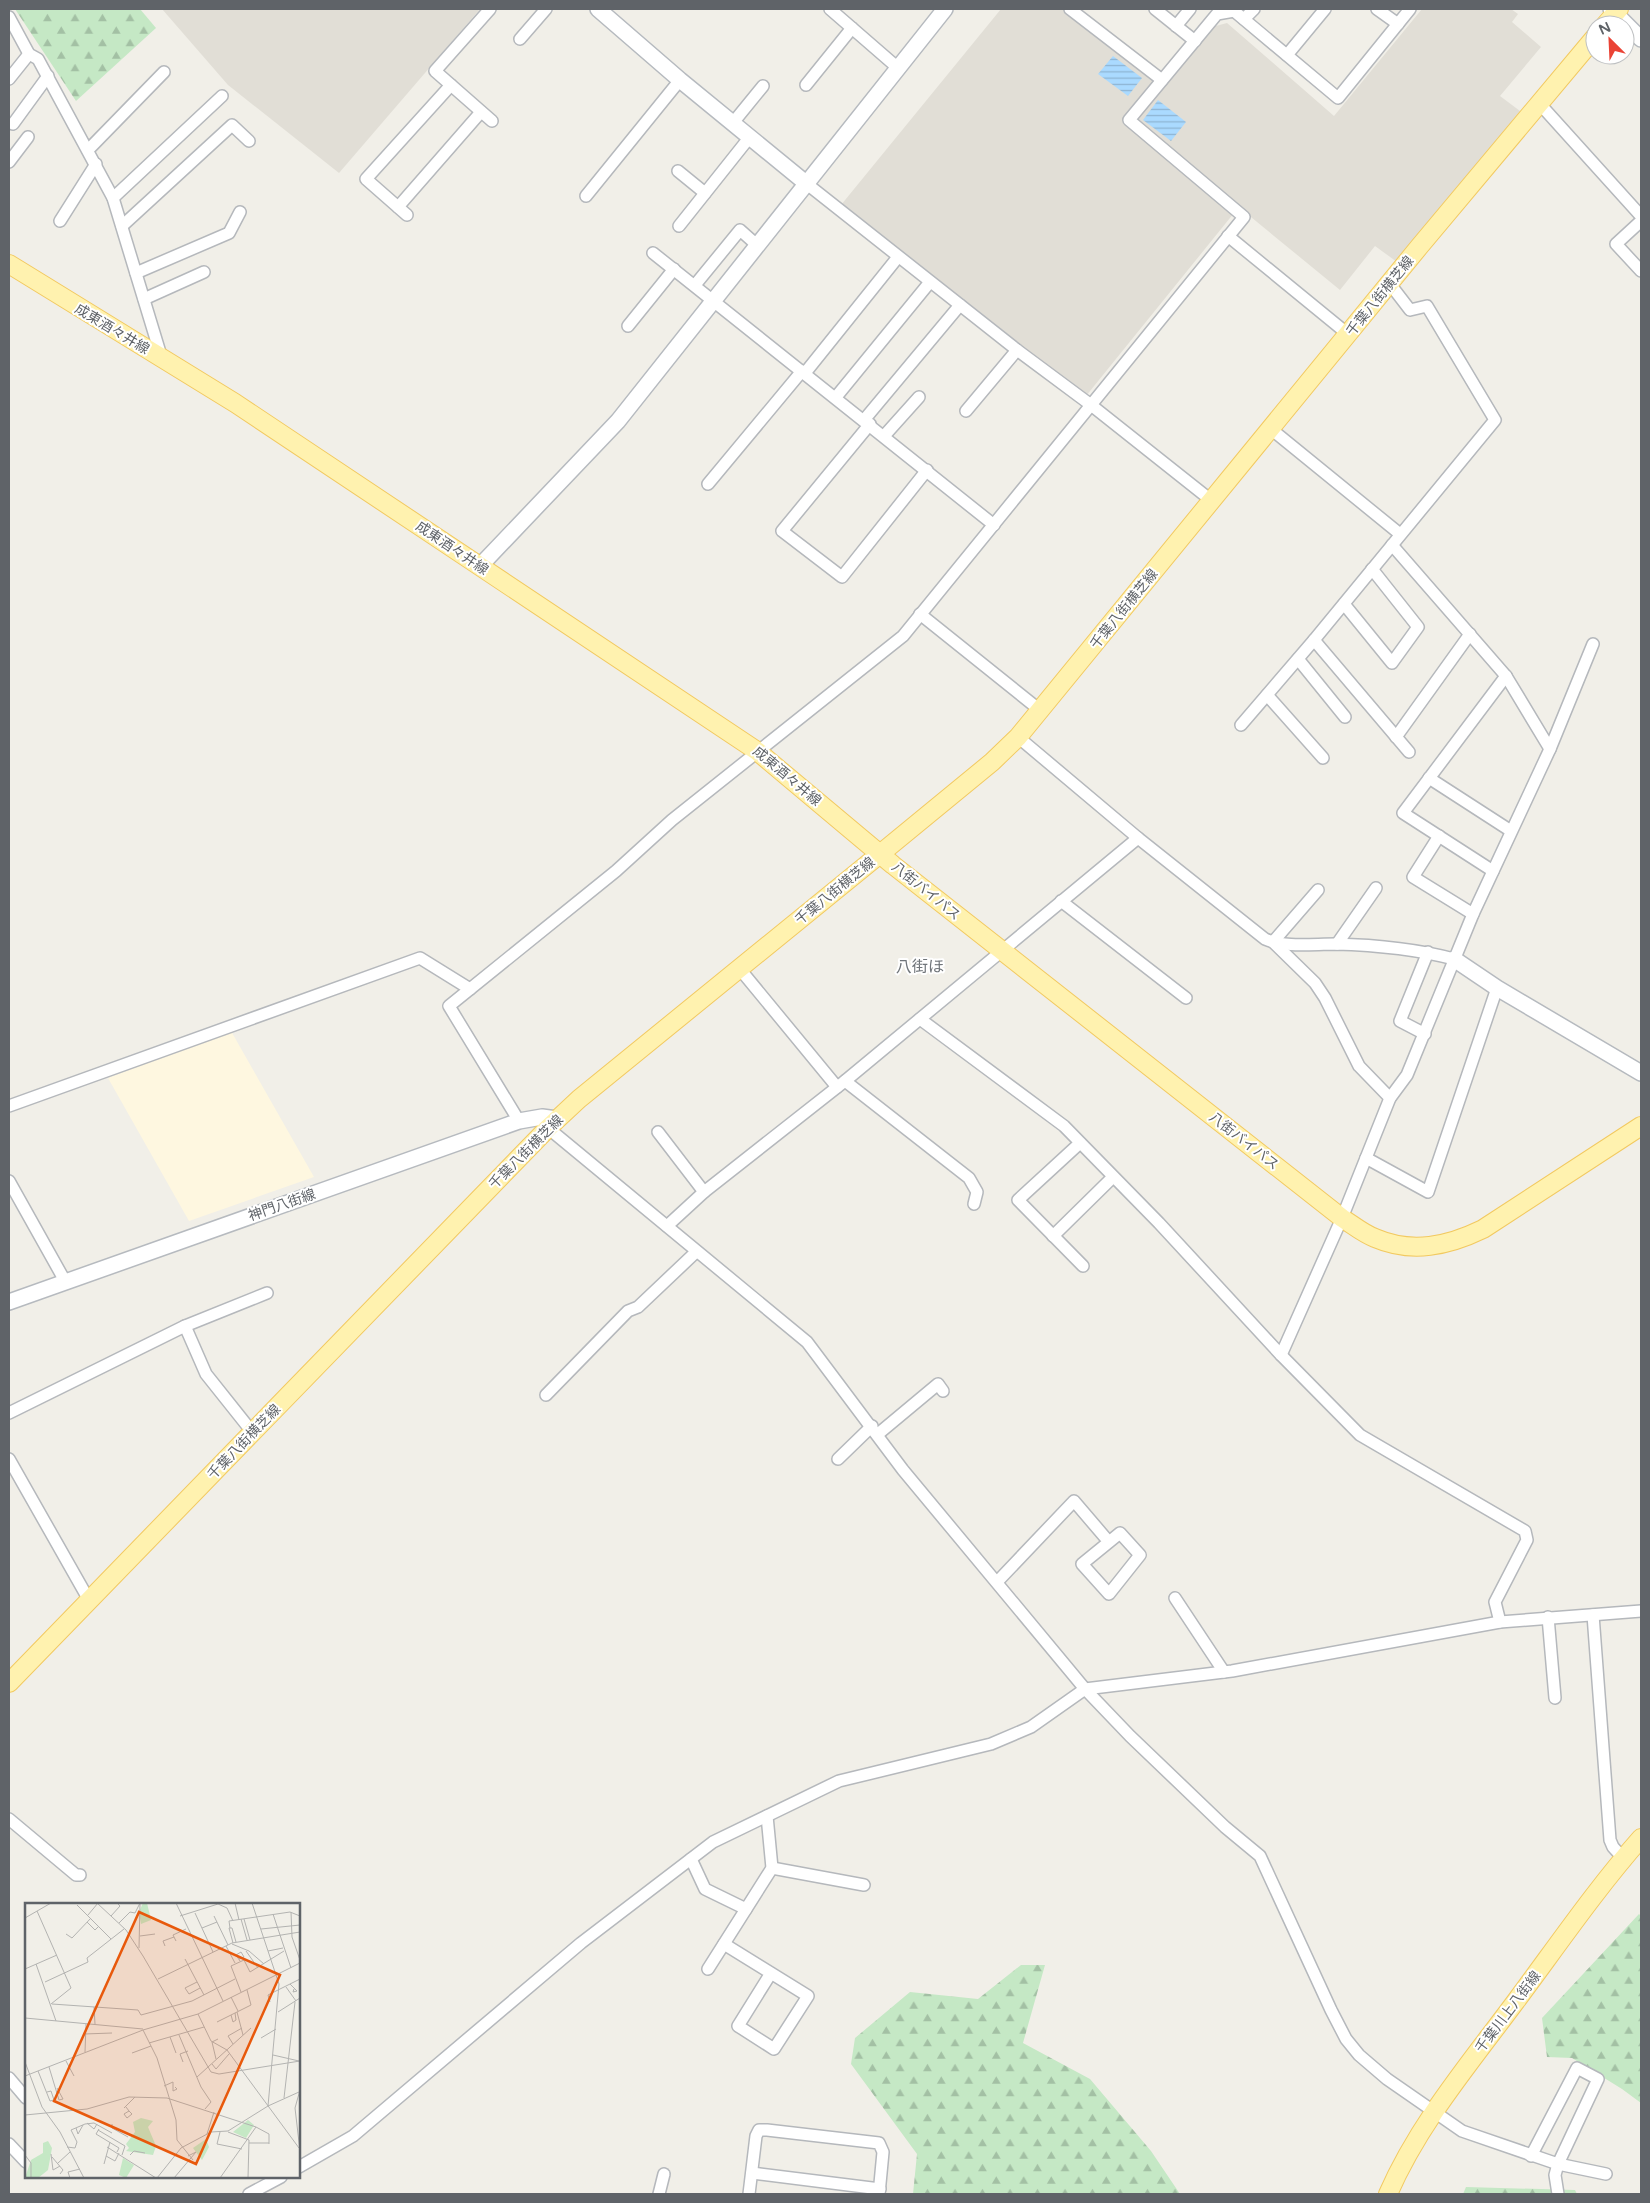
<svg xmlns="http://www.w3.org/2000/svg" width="1650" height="2203" font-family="'Varela Round','Noto Sans JP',sans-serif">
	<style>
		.commercial { fill: #fef7e0 }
		.education { fill: #e1ded6 }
		.forest { fill: url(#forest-firs) }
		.water { fill: url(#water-rules) }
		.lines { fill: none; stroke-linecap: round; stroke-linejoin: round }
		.street-casing { stroke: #b5b8bc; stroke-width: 14 }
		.secondary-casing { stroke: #b6babf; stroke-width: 18 }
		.primary-casing { stroke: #f2c960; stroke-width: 20 }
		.street { stroke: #fff; stroke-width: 11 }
		.secondary { stroke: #fff; stroke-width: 15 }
		.primary { stroke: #fff2af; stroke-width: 18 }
		.labels { text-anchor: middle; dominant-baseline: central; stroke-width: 4; stroke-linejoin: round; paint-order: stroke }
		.street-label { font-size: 14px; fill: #5f6368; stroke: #fff }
		.quarter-label { font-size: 16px; fill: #70757a; stroke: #fff }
		.inset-road { fill: none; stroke: #b3b3b1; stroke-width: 1 }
		.view { fill: #e8590c; fill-opacity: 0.15; stroke: #e8590c; stroke-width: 2.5 }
		.inset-edge { fill: none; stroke: #5f6368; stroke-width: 2.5 }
	</style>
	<defs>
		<pattern id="forest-firs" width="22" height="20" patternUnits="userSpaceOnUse" patternTransform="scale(1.25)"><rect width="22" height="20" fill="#c5e8c5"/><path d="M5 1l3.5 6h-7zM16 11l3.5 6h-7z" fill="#a3c0a4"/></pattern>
		<pattern id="water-rules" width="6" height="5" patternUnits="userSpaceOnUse" patternTransform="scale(1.25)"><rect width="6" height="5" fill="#aadaff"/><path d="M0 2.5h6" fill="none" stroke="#8eb4d2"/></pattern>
	</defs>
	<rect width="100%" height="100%" fill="#f1efe8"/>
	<polygon class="commercial" points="231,1031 314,1177 189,1221 108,1078"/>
	<g class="education">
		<polygon points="162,9 480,9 339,173 228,85"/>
		<polygon points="1001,9 1062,9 1157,82 1124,120 1234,213 1086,396 841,205"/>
		<polygon points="1422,9 1511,9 1518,14 1512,22 1541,47 1500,96 1524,114 1397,262 1375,246 1340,290 1135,122 1212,27 1227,23 1334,116"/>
	</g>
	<g class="forest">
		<polygon points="15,9 140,9 156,28 76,101"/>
		<polygon points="1639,1914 1641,1916 1641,2103 1622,2089 1572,2058 1547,2057 1542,2018"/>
		<polygon points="1021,1965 1045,1965 1023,2043 1090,2079 1151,2151 1180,2194 913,2194 917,2154 851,2064 855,2038 910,1992 978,1999"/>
		<polygon points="1466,2187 1575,2190 1577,2194 1463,2194"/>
	</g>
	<g class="water">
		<polygon points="1113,56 1142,78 1128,96 1098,74"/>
		<polygon points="1158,100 1186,122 1171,141 1143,120"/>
	</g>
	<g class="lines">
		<defs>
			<g id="street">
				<polyline points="490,9 435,71 492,121"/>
				<polyline points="830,9 898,68"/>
				<polyline points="1070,9 1162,80"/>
				<polyline points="1155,9 1195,41"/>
				<polyline points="1377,9 1398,24"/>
				<polyline points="9,17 29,54 38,59 113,198 162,359"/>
				<polyline points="1244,19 1254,9"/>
				<polyline points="1176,26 1190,9"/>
				<polyline points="520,39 546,9"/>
				<polyline points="1287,55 1325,9"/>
				<polyline points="9,79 29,54"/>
				<polyline points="806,85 852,28"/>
				<polyline points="1539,103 1641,216"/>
				<polyline points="13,124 48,76"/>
				<polyline points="732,124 763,86"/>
				<polyline points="88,150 164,72"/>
				<polyline points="9,162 28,137"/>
				<polyline points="678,171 705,193"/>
				<polyline points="807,184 1017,350 1091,405 1212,501"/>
				<polyline points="586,196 680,80"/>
				<polyline points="113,198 222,96"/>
				<polyline points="398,207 481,112"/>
				<polyline points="407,215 366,179 451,85"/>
				<polyline points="60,221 96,164"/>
				<polyline points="1641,221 1616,244 1641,271"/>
				<polyline points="122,226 232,125 249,141"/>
				<polyline points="679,226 749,138"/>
				<polyline points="1228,236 1349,335"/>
				<polyline points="653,253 994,525"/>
				<polyline points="136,273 229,233 240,212"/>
				<polyline points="695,285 740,230 758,246"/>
				<polyline points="144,299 204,272"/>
				<polyline points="628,326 674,269"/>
				<polyline points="805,373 898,257"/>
				<polyline points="836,397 930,282"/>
				<polyline points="966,411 1017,350"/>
				<polyline points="864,420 960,305"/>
				<polyline points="870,424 782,531 842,577 927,470"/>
				<polyline points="1271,429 1400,534"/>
				<polyline points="884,436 919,397"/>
				<polyline points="708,484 802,371"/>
				<polyline points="1392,545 1506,676 1550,749"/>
				<polyline points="1344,604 1392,663 1418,627 1372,569"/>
				<polyline points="920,614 1041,711"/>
				<polyline points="1314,640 1409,752"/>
				<polyline points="1298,659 1345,717"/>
				<polyline points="1267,695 1323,758"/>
				<polyline points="1241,725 1314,640 1495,420 1427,306 1410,310 1390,284"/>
				<path d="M 1018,737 L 1138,838 L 1265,939 C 1286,948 1312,944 1335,944 C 1374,945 1416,949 1454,959"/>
				<polyline points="1396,737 1470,634"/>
				<polyline points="1429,778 1511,831"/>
				<polyline points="1439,836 1413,877 1473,914"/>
				<polyline points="1493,871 1403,813 1506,676"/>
				<polyline points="1318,890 1273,942 1315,983 1325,998 1359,1066 1390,1098"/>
				<polyline points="1061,901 1186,998"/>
				<polyline points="1337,944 1376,888"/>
				<polyline points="739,968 837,1087"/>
				<polyline points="920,1019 1064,1126 1159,1223 1281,1355 1360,1435 1525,1531 1527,1540 1495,1602 1500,1622"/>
				<polyline points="1425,1034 1400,1021 1428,952"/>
				<polyline points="845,1081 969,1178 977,1192 974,1204"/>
				<polyline points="9,1106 420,958 470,989"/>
				<polyline points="519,1121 449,1006 616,871 672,820 903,636 1244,217 1129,120 1217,14 1234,11 1338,98 1410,9"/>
				<polyline points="548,1128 807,1342 903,1470 1085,1689 1130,1736 1225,1827 1260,1856 1331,2010 1346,2039 1359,2055 1387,2079 1462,2131 1558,2164 1606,2174"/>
				<polyline points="658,1132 704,1192"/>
				<polyline points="1080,1143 1018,1200 1083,1266"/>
				<polyline points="1366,1158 1428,1192 1497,988"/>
				<polyline points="9,1181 65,1281"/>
				<polyline points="667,1226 704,1192 845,1081 1138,838"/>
				<polyline points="1053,1236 1113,1177"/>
				<polyline points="185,1326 206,1374 253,1433"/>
				<polyline points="1281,1355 1342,1218 1390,1098 1407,1075 1473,914 1550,749 1593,644"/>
				<polyline points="546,1395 628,1311 638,1307 696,1252"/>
				<polyline points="9,1413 185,1326 267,1293"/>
				<polyline points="878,1434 938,1384 943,1391"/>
				<polyline points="9,1459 89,1600"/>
				<polyline points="838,1459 872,1426"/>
				<polyline points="997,1582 1074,1501 1109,1542 1082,1564 1109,1594 1140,1555 1120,1533 1109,1542"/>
				<polyline points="1175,1598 1224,1672"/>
				<polyline points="1593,1615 1610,1840 1613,1847 1623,1858"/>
				<polyline points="1548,1617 1555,1698"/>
				<polyline points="9,1819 76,1875 80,1875"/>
				<polyline points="691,1859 705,1889 746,1909"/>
				<polyline points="772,1868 864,1885"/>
				<polyline points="724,1944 808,1996 774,2049 738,2026 771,1973"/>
				<polyline points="708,1969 772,1868 767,1816"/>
				<polyline points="9,2078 26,2098"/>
				<polyline points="9,2144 26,2162"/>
				<polyline points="1531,2156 1577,2068 1598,2079 1558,2164 1555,2175 1558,2194"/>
				<polyline points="299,2167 353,2136 581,1943 713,1842 839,1781 991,1744 1031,1727 1085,1689 1232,1671 1500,1622 1641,1611"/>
				<polyline points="752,2173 880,2189"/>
				<polyline points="249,2194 281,2177"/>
				<polyline points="659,2194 664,2174"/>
				<polyline points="749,2194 756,2136 759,2130 767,2130 879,2143 883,2152 879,2194"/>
			</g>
			<g id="secondary">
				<polyline points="598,9 680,80 807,184"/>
				<polyline points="1611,9 1641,39"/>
				<polyline points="480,566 618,421 945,9"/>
				<polyline points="1454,959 1497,988 1641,1073"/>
				<polyline points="9,1302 519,1121 542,1117 557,1119"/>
			</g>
			<g id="primary">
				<polyline points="1605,25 1619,9"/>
				<path d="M 9,264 L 235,403 L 757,751 L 893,865 L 1342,1218 C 1353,1225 1364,1234 1375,1238 C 1412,1254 1448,1246 1483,1229 L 1641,1126"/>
				<polyline points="9,1683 548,1128 579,1099 880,854 992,762 1018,737 1419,247 1595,37"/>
				<path d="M 1388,2194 C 1419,2123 1470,2063 1516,2001 C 1557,1946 1596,1889 1641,1838"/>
			</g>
		</defs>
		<use href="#street" class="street-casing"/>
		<use href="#secondary" class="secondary-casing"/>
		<use href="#primary" class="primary-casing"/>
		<use href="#street" class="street"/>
		<use href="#secondary" class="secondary"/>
		<use href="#primary" class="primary"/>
	</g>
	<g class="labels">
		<g class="street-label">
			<text transform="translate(1380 296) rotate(-51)">千葉八街横芝線</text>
			<text transform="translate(112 329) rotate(31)">成東酒々井線</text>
			<text transform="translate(452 548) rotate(34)">成東酒々井線</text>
			<text transform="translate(1124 609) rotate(-51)">千葉八街横芝線</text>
			<text transform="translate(787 776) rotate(40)">成東酒々井線</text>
			<text transform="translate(835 891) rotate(-39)">千葉八街横芝線</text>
			<text transform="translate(926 891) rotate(39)">八街バイパス</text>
			<text transform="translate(1244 1141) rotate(38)">八街バイパス</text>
			<text transform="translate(526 1152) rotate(-45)">千葉八街横芝線</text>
			<text transform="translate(282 1205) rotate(-19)">神門八街線</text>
			<text transform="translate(244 1442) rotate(-46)">千葉八街横芝線</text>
			<text transform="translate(1508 2012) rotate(-53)">千葉川上八街線</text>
		</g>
		<g class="quarter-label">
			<text x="920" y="967">八街ほ</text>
		</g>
	</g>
	<g transform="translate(25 1903)">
		<rect width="275" height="275" fill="#f1efe8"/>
		<path d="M 118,0 L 122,0 L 126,17 L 116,21 L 114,9 ZM 116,215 L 128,218 L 123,224 L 131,243 L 128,252 L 101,248 L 104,245 L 101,241 L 110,229 L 108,219 ZM 223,217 L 229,222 L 221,235 L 208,229 ZM 181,236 L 184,244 L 177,257 L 168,245 ZM 23,238 L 27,245 L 23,267 L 13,275 L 0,275 L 6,257 L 18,250 L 18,240 ZM 98,255 L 109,262 L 101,275 L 94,272 Z" fill="#c5e8c5"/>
		<path class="inset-road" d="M 72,0 L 101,27 L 118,53 L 186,169 L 194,171 L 275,158M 151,0 L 198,98M 210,0 L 214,17M 227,0 L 254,81 L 243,203M 52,2 L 86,36M 12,8 L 46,85 L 26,101M 266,9 L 267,34 L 275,57M 170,10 L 188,49M 248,11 L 266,65M 63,12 L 73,0M 86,13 L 95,3 L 92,0M 155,13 L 193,1 L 202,5 L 208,18M 189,13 L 203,42M 0,15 L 26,0M 216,16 L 222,37M 219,16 L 225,37M 62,19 L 70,27 L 74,23M 94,20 L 105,9 L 110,10 L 115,0M 177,25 L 192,19M 205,25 L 204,18 L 265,9 L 275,13M 236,26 L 275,22M 41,31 L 47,35 L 66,15M 115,33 L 130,31M 151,38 L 148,32 L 161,26M 208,40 L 204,25 L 207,25 L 211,39M 207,41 L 224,48 L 239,61M 140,43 L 138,38 L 149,34M 201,43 L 210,60M 114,45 L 115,0M 221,48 L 233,65M 243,48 L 258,45M 160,56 L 179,92M 214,56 L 219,54 L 216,49 L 211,52 L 215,58M 11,61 L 31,118M 0,66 L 32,52M 133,76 L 207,40 L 275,29M 20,79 L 63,59 L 62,55 L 99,26M 172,79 L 160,85 L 164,91 L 175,85M 265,81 L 272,88 L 268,89 L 269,86M 261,84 L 271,98M 216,89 L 206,63 L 219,57 L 225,69 L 259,48M 206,94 L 213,108M 245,99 L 243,92 L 275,76M 27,101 L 113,107 L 116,112M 69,104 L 70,121M 212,109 L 218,132M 253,109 L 275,95M 173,111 L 186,138 L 202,147 L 274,245M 116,112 L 167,98 L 210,76M 206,112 L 208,119 L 211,117 L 210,110M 0,115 L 118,126M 192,119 L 226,102 L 222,87M 118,127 L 132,155 L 151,217 L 152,237 L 168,257M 59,131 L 87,130M 154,132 L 176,184 L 186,199 L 180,206M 145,134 L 151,150M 236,135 L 251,126M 124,140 L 179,124M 208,141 L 203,133 L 217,125M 60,149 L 61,121M 107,150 L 126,143M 248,152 L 274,158M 191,156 L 187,139 L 193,136M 41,158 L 49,173M 0,159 L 17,204 L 35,229 L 59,275M 158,159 L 155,151 L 163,148M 187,161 L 191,166 L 204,151M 24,164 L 34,197 L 38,196 L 32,185M 13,168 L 25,198 L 29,197 L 26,188 L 22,189M 0,173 L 118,127 L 173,111 L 275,60M 172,174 L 226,125M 139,183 L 148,179 L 148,188 L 152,186 L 150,184M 275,187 L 270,205 L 275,248M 259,195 L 270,99M 101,204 L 104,208 L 107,211 L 102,215 L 99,211 L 104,208M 99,205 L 110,194M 0,212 L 62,206 L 104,194 L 142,195 L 231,224 L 244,231 L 244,241M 62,220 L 69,226 L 72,221M 87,221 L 87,225 L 103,234M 51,225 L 53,231 L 58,222M 74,226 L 71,231 L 94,245 L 92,249M 73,227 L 100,243 L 97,252M 195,229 L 192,241 L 217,246M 203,229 L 224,237 L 223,275M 182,231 L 189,209M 224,240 L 244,240M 42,244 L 50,245 L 52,239 L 46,227 L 60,221 L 69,220 L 87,230M 82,244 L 131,275M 26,251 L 28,267 L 35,263M 0,252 L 6,260 L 6,275M 105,252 L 109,248 L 120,250M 81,253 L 90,258 L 94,250M 27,254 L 38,267 L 35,271M 33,260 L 45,249M 79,261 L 85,239M 45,275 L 43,269 L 55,266M 132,275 L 156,245 L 186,229 L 203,228 L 243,203 L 274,189M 149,275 L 171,249 L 163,253M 195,275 L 231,224"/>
		<path class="view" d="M 114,9 L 255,72 L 171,261 L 29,198 Z"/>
		<rect width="275" height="275" class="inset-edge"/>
	</g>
	<rect width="1650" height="2203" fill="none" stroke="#5f6368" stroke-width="20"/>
	<g transform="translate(1610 40) rotate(336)"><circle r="24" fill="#ffffff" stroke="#bfc1c3"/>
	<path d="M0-4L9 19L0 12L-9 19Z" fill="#ea4335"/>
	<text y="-8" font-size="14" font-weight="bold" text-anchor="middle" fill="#5f6368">N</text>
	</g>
</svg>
